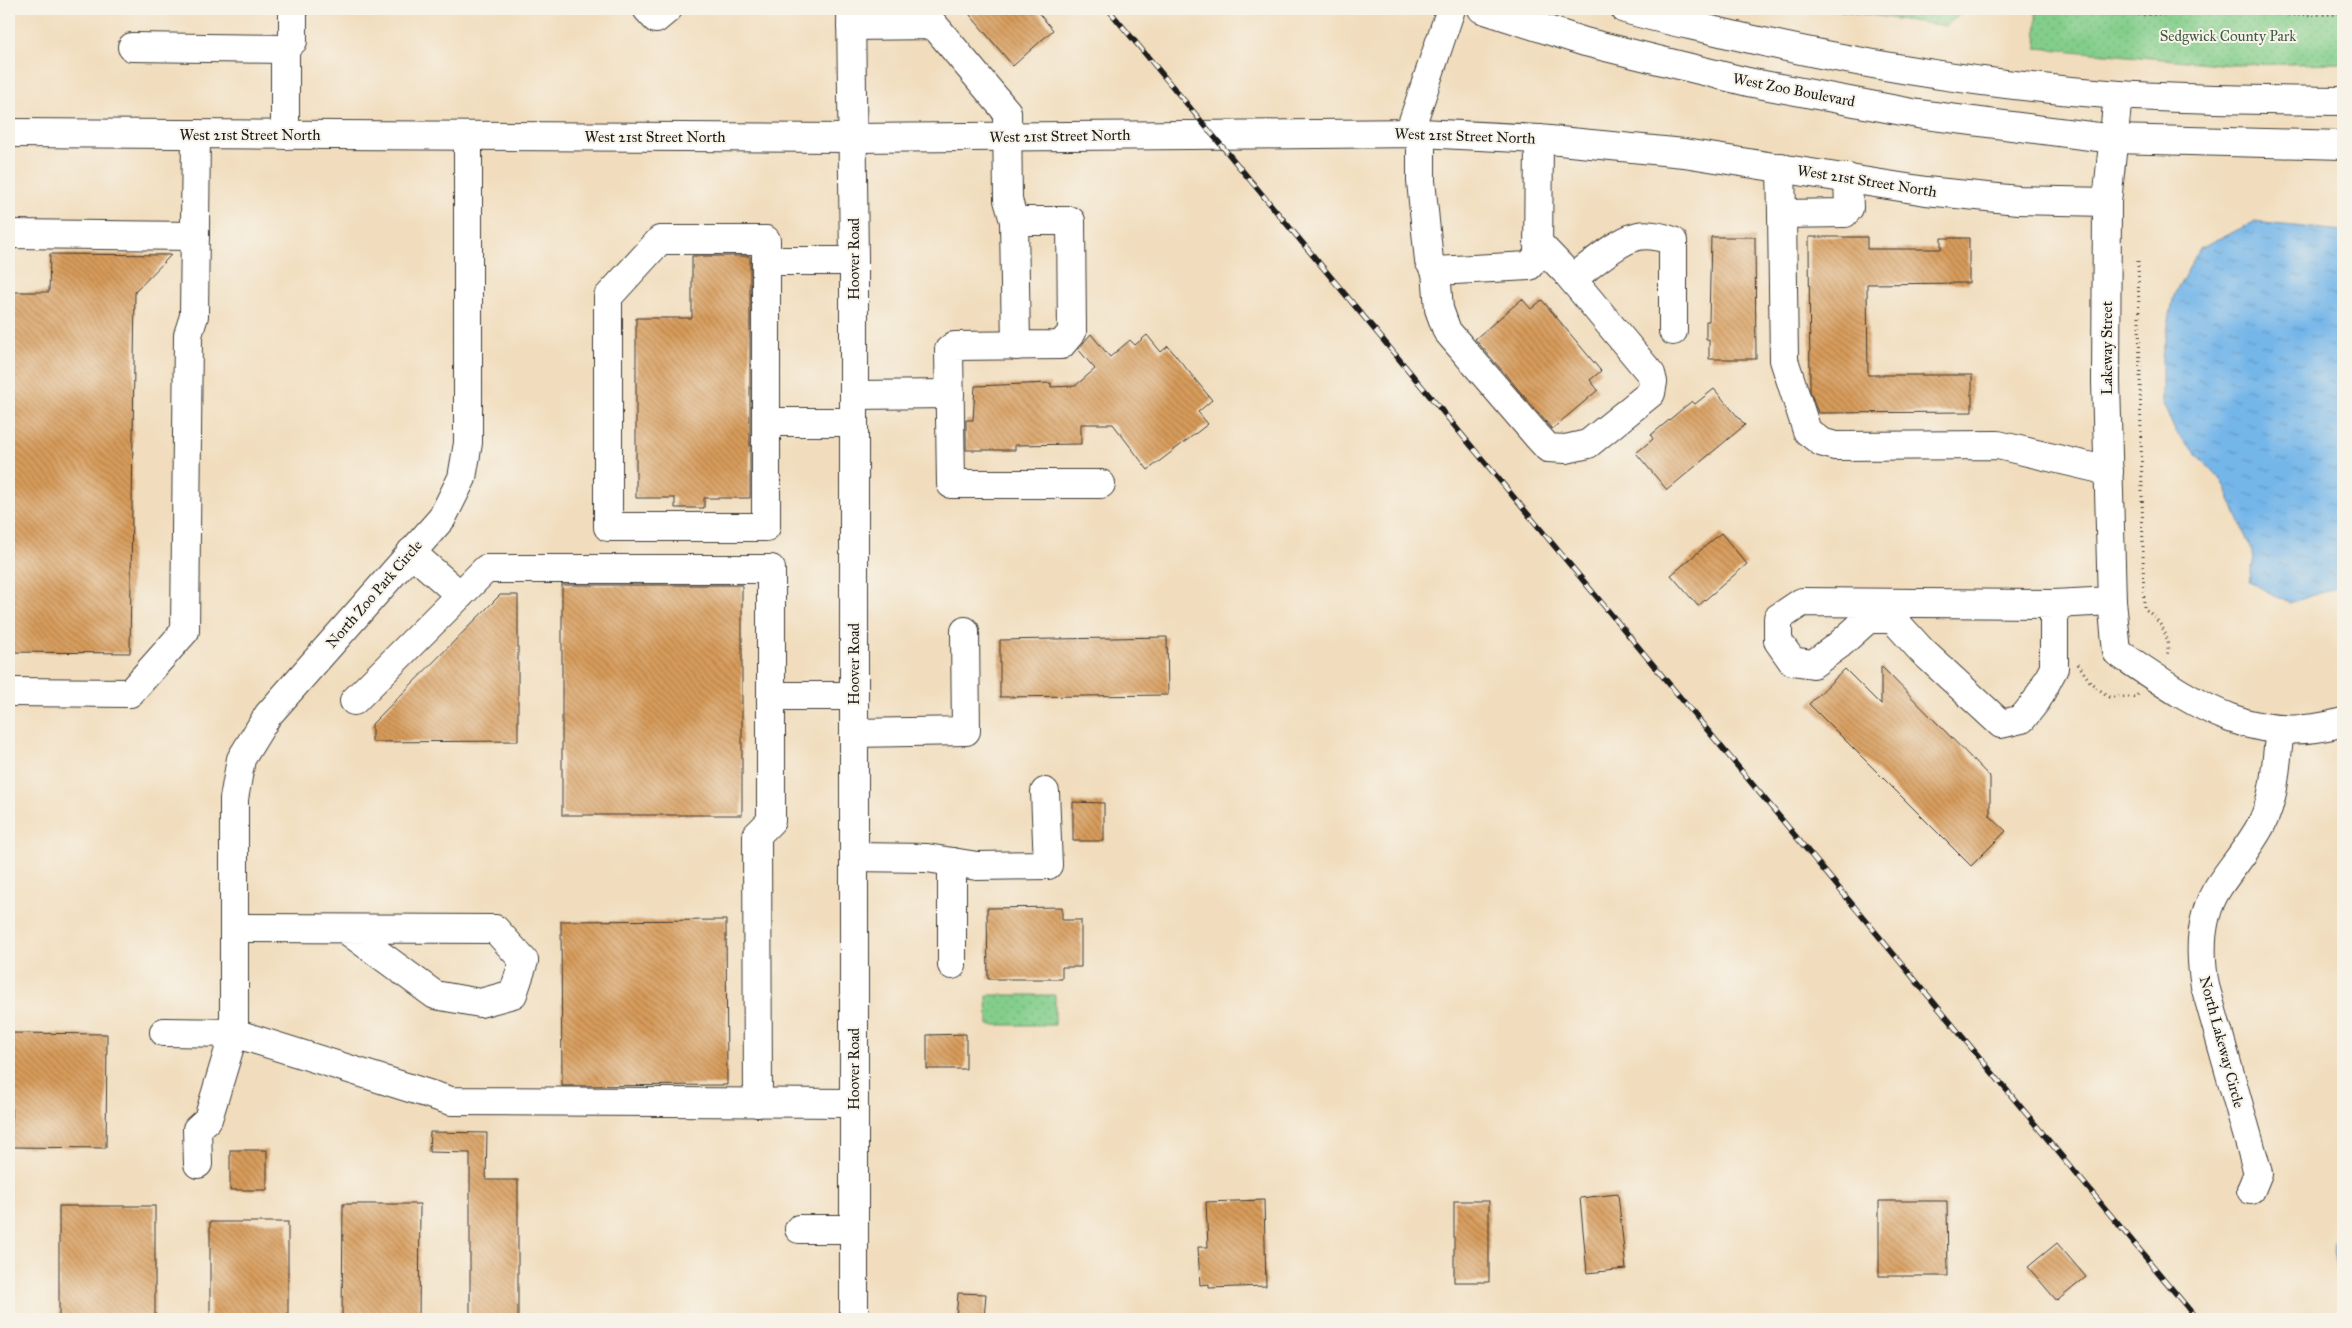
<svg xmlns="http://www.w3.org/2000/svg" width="2352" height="1328" font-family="'IM FELL Great Primer',serif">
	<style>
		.grass { fill: url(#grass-dots); stroke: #507554 }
		.water { fill: url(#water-ripples); stroke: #486982 }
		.building { fill: url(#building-back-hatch) }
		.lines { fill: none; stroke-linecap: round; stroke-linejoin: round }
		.minor-casing { stroke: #3c3934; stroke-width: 30 }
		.major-casing { stroke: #3c3934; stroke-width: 30 }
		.path { stroke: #3c3934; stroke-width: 3; stroke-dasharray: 1 4; stroke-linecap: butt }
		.minor { stroke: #fff; stroke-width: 28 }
		.major { stroke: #fff; stroke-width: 28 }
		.rail-casing { stroke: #1c1c1c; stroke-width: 5.5 }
		.rail { stroke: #f7f3e8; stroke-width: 4; stroke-dasharray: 11; stroke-linecap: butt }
		.labels { text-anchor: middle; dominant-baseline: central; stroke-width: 4; stroke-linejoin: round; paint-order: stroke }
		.park-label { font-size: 15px; fill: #405a43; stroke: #f7f3e8 }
		.street-label { font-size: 15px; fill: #1c1c1c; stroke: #f7f3e8 }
	</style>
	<defs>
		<pattern id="grass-dots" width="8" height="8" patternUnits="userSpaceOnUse" patternTransform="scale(1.25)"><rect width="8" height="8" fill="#83ce8b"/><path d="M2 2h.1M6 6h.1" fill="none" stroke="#71b077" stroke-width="1.8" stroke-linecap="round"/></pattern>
		<pattern id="water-ripples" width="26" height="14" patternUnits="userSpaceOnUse" patternTransform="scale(1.25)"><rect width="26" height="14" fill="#74b6e9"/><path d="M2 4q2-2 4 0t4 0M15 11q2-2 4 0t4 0" fill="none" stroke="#5e93bc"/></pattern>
		<pattern id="building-back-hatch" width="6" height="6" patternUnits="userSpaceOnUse" patternTransform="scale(1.25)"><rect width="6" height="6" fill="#d89c5b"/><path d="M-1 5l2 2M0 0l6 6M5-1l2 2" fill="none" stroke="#ae7e4a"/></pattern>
	</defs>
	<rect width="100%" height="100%" fill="#f7f3e8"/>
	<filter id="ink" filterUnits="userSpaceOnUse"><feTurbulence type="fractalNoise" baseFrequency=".02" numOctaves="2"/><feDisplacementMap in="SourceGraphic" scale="10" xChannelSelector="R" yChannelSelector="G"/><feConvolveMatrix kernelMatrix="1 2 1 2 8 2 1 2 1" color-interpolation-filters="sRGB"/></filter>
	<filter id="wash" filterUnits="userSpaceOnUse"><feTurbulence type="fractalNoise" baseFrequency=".0096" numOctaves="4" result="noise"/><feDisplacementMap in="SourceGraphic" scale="20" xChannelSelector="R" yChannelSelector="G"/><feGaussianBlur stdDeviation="1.12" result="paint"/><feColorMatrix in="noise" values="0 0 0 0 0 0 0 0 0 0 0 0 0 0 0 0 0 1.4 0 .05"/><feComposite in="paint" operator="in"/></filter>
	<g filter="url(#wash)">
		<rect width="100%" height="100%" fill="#f1ddbd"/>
		<g class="grass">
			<polygon points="1829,9 1967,9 1945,26"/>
			<polygon points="2036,9 2343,9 2343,63 2231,65 2037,48"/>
			<polygon points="987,995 1055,995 1055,1025 988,1025"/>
		</g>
		<g class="water">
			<polygon points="2254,222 2343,231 2343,586 2289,603 2249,582 2254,557 2223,482 2176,433 2162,402 2162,356 2174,295 2200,248"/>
			<polygon points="2343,1224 2343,1303 2333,1244"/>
		</g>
		<g id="blocks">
			<g class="building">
				<polygon points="965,9 1035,9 1053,30 1013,66"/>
				<polygon points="1711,237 1755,237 1756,359 1709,359 1709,339 1706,339 1706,321 1709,321"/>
				<polygon points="1809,237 1867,237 1867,249 1941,249 1941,238 1969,238 1969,283 1867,284 1868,375 1972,375 1972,412 1818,413 1810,391"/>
				<polygon points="50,254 171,255 135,292 130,653 9,652 9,292 49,292"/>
				<polygon points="692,256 750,256 750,498 704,498 704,508 675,508 675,498 636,498 636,318 692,318"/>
				<polygon points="1522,299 1531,309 1542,300 1601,371 1590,380 1598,390 1552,429 1475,339"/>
				<polygon points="1091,334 1110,357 1130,340 1135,345 1147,335 1161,352 1168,346 1212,400 1198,412 1208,424 1148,470 1113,424 1081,424 1081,444 1015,445 1015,450 966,450 966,420 973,420 975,386 1051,383 1051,387 1075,386 1095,369 1078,349"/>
				<polygon points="1714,389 1745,425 1667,490 1636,453 1653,439 1651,435 1692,401 1695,404"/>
				<polygon points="1721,533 1747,564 1698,606 1671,575"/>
				<rect x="562" y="585" width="180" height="230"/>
				<polygon points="500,595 518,595 518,741 372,742 372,724"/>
				<polygon points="1167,637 1168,695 1000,697 1000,640"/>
				<polygon points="1881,666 1990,777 1990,816 2006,831 1971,866 1809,704 1845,669 1881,705"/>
				<polygon points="1073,802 1104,803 1104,841 1073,841"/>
				<polygon points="1062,907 1062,920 1081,920 1081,967 1062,967 1062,979 988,979 987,908"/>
				<polygon points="726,920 727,1085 562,1086 561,921"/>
				<polygon points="12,1033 107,1034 106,1148 11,1147"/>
				<polygon points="966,1034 966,1069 927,1069 927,1035"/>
				<polygon points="430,1132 487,1133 486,1180 518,1180 518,1319 470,1319 470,1153 429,1152"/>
				<rect x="230" y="1150" width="37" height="40"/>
				<polygon points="1618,1194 1626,1269 1587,1273 1580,1198"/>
				<polygon points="1264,1200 1266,1286 1209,1288 1209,1284 1200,1285 1198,1247 1208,1247 1206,1202"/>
				<rect x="1454" y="1201" width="35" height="81"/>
				<polygon points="1879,1201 1947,1201 1948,1276 1879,1276"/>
				<polygon points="343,1204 420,1204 419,1319 342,1319"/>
				<rect x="59" y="1206" width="96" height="113"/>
				<rect x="210" y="1222" width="78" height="97"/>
				<polygon points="2057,1243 2086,1277 2057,1301 2028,1267"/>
				<polygon points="958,1293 986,1294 984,1319 956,1319"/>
			</g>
		</g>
	</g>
	<g filter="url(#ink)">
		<use href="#blocks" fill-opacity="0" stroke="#3c3934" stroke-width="1"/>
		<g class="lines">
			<defs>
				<g id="minor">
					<polyline points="647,9 656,19 668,9"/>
					<polyline points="851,9 854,261 854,1319"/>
					<polyline points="851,26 934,25 1007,112 1008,200 1014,221 1016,346"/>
					<polyline points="132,47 285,49"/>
					<path d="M 2118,95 L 2107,202 L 2106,382 L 2112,601 L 2117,652 C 2189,700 2252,749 2343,722"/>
					<polyline points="9,133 852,138 1421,133 1539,139 1684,153 1926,191 2018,200 2107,202"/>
					<polyline points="1409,133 1451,9"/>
					<polyline points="1421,133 1421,181 1429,261 1436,271 1529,266 1538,255 1539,139"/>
					<polyline points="285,135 285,49 293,41 293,9"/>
					<polyline points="1781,167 1782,214 1845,213 1849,208 1848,178"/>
					<polyline points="1782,214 1784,360 1807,431 1821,442 1835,446 1998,445 2109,471"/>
					<polyline points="1014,221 1071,221 1072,332 1061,345 954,346 949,350 951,484 1101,484"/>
					<polyline points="9,234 195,236"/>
					<polygon points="660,240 766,240 766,527 608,527 608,297"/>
					<polyline points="766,261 854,261"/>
					<polyline points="1436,271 1439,309 1447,331 1537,436 1548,448 1566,449 1588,444 1651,393 1653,382 1651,374 1566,272 1539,244"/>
					<path d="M 1572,279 C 1590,266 1617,241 1638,236 C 1649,234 1662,237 1673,241 L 1673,331"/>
					<polyline points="854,395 950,394"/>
					<polyline points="766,422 854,422"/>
					<polyline points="411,552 460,595"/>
					<polyline points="2054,604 2054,668 2037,700 2022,719 2001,724 1922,651 1893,619 1868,619 1839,645 1813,664 1792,661 1778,641 1778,618 1802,602 2054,604 2112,601"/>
					<polyline points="9,692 130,693 185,631 188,335 194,316 196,134"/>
					<polyline points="771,696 854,696"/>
					<polyline points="354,701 486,569 771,569 771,821 757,835 758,1103"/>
					<polyline points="854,733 966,731 965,631"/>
					<polyline points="854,857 927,858 977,866 1048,865 1045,792"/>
					<polyline points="952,862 952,965"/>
					<polyline points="234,928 495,929 524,961 513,994 480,1003 435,995 345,929"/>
					<polyline points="164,1032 234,1033 451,1101 854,1103"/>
					<polyline points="198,1164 197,1129 208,1119 234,1033 234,799 241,759 268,715 442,518 462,478 468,443 468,137"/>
					<path d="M 2251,1190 L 2258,1173 L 2205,986 C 2199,952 2199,916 2219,886 C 2233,865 2251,845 2262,823 C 2276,795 2276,759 2280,729"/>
					<polyline points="799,1229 854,1229"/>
				</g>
				<g id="major">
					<polyline points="1482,9 1585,42 1748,82 1918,114 2114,139 2343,145"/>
					<path d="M 1625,9 C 1658,19 1691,25 1724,33 C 1852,63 1989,86 2120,95 C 2194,100 2269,100 2343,101"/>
				</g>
			</defs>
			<use href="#minor" class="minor-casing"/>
			<use href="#major" class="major-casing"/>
			<g class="path">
				<polyline points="2109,9 2140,15 2230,11 2292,15 2343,14"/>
				<path d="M 2138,261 L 2144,608 C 2160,620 2171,636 2167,656"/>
				<polyline points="2078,664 2091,683 2109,697 2136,697 2138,694"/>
			</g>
			<use href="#minor" class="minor"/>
			<use href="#major" class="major"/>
			<defs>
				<polyline id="rail" points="1108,9 2197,1319"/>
			</defs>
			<use href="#rail" class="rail-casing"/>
			<use href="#rail" class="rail"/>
		</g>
	</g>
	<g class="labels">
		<g class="park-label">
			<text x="2228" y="36">Sedgwick County Park</text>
		</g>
		<g class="street-label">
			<text transform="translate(1794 90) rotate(11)">West Zoo Boulevard</text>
			<text x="250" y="135">West 21st Street North</text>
			<text transform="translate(1060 136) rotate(-1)">West 21st Street North</text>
			<text transform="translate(1465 136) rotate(2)">West 21st Street North</text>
			<text x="655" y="137">West 21st Street North</text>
			<text transform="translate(1867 181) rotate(9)">West 21st Street North</text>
			<text transform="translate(854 259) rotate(-90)">Hoover Road</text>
			<text transform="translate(2107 348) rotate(-90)">Lakeway Street</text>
			<text transform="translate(374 594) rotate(-49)">North Zoo Park Circle</text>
			<text transform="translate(854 664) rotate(-90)">Hoover Road</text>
			<text transform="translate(2222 1042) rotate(75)">North Lakeway Circle</text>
			<text transform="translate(854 1069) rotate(-90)">Hoover Road</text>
		</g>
	</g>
	<rect width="2352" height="1328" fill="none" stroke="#f7f3e8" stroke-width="30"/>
</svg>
